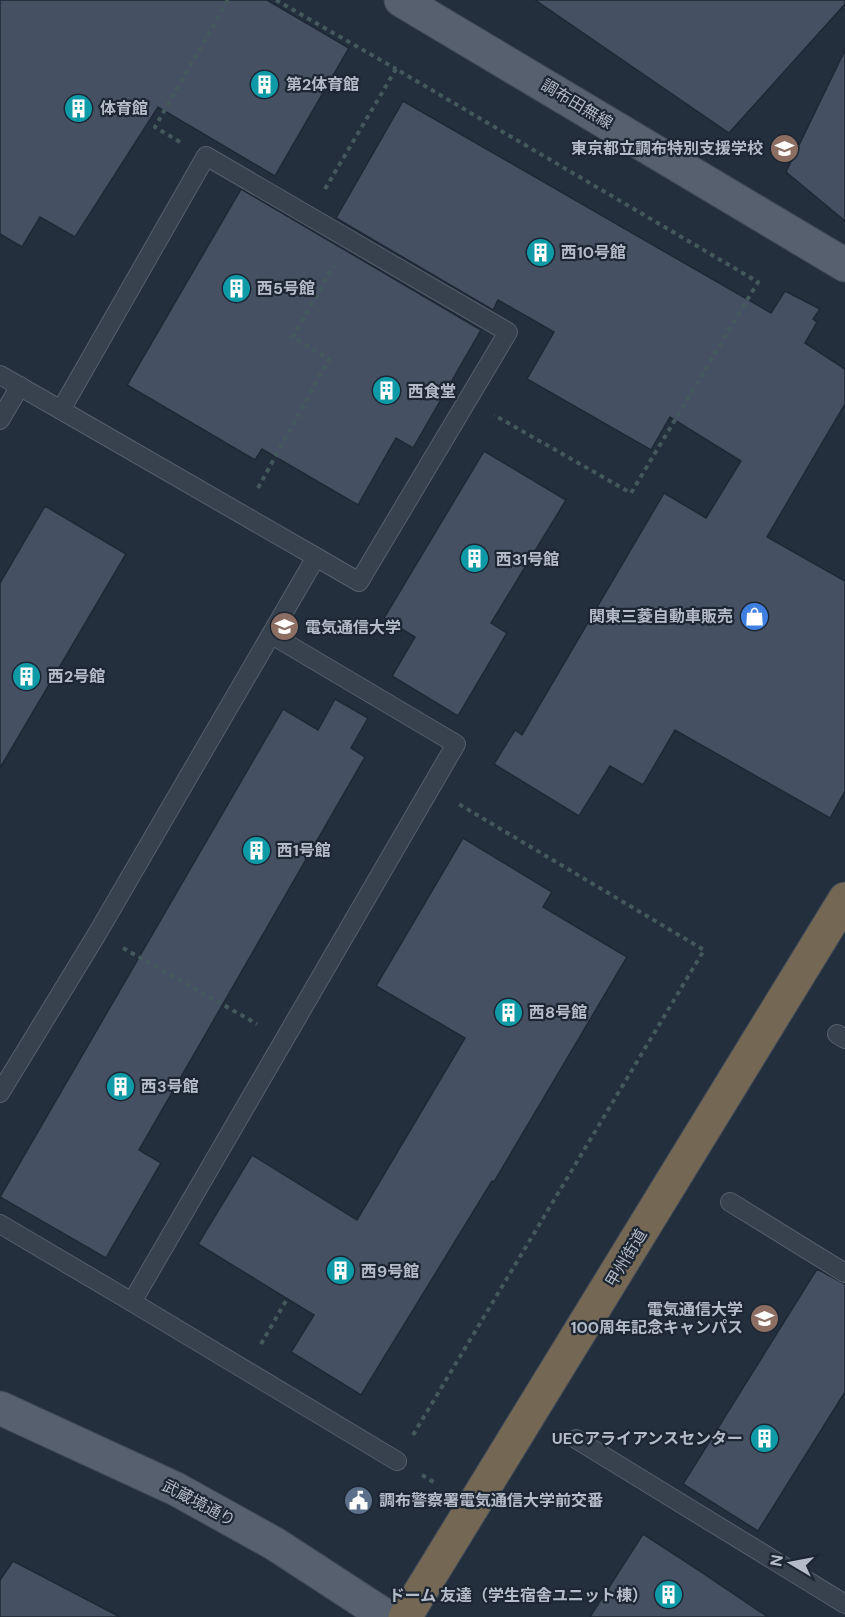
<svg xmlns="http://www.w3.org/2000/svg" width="845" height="1617" font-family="'DM Sans','Noto Sans JP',sans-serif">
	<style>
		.building { fill: #455162; stroke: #1f2835; stroke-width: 1.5 }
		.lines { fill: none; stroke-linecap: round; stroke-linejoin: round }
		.lane-casing { stroke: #565f6c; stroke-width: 20 }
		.primary-casing { stroke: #414a57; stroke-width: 35 }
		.highway-casing { stroke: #434c59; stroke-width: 35 }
		.path { stroke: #44595c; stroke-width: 4; stroke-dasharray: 4.5 4.5; stroke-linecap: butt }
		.lane { stroke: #38414e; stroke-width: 18 }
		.primary { stroke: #56606e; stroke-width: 33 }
		.highway { stroke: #746855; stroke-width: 33 }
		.labels { text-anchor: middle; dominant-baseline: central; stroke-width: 4.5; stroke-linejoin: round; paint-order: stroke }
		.poi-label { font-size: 16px; font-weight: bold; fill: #b4bcc9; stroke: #1d2633; text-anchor: start }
		.street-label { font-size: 16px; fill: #b4bcc9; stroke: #1d2633 }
	</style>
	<rect width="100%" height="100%" fill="#242f3e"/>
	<g class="building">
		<polygon points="0,0 267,0 349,48 275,176 158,107 75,237 40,217 22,247 0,234"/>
		<polygon points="535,0 845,0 845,4 729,133"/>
		<polygon points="845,50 845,221 786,172"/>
		<polygon points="403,101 771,313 785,291 820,309 813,319 817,322 805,343 845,369 845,404 767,537 845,581 845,791 830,818 675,730 643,785 610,766 579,816 494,764 515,730 522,735 664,493 706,518 741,461 670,417 651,450 527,379 554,332 498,300 493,310 336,218"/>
		<polygon points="241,189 481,330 413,448 396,438 358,505 262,449 255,460 127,385"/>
		<polygon points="484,451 566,500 491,623 507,633 458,716 392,676 415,637 384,618"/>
		<polygon points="45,506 126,554 0,768 0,583"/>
		<polygon points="335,699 368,718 351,748 365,757 139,1150 161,1163 106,1258 0,1197 283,709 318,730"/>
		<polygon points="463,838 552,892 543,907 627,957 494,1182 492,1181 361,1395 291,1352 314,1315 198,1244 252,1155 357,1220 465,1038 376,986"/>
		<polygon points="817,1269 845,1284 845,1392 758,1531 683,1484"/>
		<polygon points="643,1534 700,1571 768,1617 590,1617"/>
		<polygon points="13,1561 120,1617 0,1617 0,1580"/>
	</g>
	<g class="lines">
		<defs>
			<g id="lane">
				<polyline points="0,375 61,410"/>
				<polyline points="0,420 20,386"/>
				<polyline points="837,1034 845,1039"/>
				<polyline points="0,1093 97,934 316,557 359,582 508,332 206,156 61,410 316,557"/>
				<polyline points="730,1202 845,1273"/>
				<polyline points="0,1224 132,1302 456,744 272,635"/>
				<polyline points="132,1302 397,1461"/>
				<polyline points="576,1439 845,1604"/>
			</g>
			<g id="primary">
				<polyline points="401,0 845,265"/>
				<polyline points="0,1408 176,1489 275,1544 387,1617"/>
			</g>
			<polyline id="highway" points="405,1617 845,899"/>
		</defs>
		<use href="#lane" class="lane-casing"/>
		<use href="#primary" class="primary-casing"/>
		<use href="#highway" class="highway-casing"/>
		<g class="path">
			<polyline points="276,0 396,69"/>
			<polyline points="180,142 155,127 228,0"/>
			<polyline points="325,189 396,69 758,282 631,493 494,415"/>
			<polyline points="258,488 329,359 293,337 334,265"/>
			<polyline points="123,948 257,1024"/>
			<polyline points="261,1344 287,1299"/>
			<polyline points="413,1435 704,950 457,803"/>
			<polyline points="422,1475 435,1483"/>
		</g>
		<use href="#lane" class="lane"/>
		<use href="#primary" class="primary"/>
		<use href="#highway" class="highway"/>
	</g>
	<defs>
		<symbol id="building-disc" viewBox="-11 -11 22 22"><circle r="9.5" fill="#0f9aa8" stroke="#1d2633"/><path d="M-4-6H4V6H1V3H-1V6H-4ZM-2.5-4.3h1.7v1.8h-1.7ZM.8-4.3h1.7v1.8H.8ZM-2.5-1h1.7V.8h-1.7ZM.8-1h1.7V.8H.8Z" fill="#fff"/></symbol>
		<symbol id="school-disc" viewBox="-11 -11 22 22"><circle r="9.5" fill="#8d6e63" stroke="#1d2633"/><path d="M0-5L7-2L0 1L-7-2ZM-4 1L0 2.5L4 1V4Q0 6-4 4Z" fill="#fff"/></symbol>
		<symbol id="shop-disc" viewBox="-11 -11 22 22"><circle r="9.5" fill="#3f7fe0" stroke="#1d2633"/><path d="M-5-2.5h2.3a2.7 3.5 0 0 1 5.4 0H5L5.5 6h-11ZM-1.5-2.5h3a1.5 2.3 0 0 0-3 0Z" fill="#fff"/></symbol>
		<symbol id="university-disc" viewBox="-11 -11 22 22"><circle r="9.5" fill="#8d6e63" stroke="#1d2633"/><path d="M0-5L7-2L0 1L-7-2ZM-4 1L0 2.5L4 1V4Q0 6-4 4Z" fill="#fff"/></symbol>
		<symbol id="civic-disc" viewBox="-11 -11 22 22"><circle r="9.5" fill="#5c6f8a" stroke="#1d2633"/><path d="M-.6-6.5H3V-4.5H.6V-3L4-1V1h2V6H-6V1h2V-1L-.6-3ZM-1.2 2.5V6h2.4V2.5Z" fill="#fff"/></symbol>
	</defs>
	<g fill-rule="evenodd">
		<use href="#building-disc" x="248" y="68" width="33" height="33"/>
		<use href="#building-disc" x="62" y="92" width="33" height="33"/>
		<use href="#school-disc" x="768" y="132" width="33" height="33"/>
		<use href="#building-disc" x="524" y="236" width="33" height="33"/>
		<use href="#building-disc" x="220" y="272" width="33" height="33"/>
		<use href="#building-disc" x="370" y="374" width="33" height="33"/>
		<use href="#building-disc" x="458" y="542" width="33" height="33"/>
		<use href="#shop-disc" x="738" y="600" width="33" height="33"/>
		<use href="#university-disc" x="268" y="610" width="33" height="33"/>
		<use href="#building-disc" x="10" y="660" width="33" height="33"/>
		<use href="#building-disc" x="240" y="834" width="33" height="33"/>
		<use href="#building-disc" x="492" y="996" width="33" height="33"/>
		<use href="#building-disc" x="104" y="1070" width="33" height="33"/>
		<use href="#building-disc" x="324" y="1254" width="33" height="33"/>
		<use href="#university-disc" x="748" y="1302" width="33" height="33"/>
		<use href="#building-disc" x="748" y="1422" width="33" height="33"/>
		<use href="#civic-disc" x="342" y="1484" width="33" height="33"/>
		<use href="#building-disc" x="652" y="1578" width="33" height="33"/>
	</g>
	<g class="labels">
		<g class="poi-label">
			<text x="286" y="84">第2体育館</text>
			<text x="100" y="108">体育館</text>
			<text x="763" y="148" text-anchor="end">東京都立調布特別支援学校</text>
			<text x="561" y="252">西10号館</text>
			<text x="257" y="288">西5号館</text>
			<text x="408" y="391">西食堂</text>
			<text x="496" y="559">西31号館</text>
			<text x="733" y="616" text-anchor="end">関東三菱自動車販売</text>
			<text x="305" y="627">電気通信大学</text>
			<text x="48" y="676">西2号館</text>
			<text x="277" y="850">西1号館</text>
			<text x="529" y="1012">西8号館</text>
			<text x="141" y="1086">西3号館</text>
			<text x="361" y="1271">西9号館</text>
			<text x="743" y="1309" text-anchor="end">電気通信大学<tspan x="743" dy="18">100周年記念キャンパス</tspan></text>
			<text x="743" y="1438" text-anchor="end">UECアライアンスセンター</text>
			<text x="379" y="1500">調布警察署電気通信大学前交番</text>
			<text x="648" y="1595" text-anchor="end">ドーム 友達（学生宿舎ユニット棟）</text>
		</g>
		<g class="street-label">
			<text transform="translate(577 104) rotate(31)">調布田無線</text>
			<text transform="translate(626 1258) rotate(-59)">甲州街道</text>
			<text transform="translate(199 1503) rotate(28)">武蔵境通り</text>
		</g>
	</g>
	<g transform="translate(791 1563) rotate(280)" stroke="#1d2633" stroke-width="4.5" paint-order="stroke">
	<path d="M0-4.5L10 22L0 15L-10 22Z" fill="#b4bcc9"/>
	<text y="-9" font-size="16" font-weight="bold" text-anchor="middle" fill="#b4bcc9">N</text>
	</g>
</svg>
